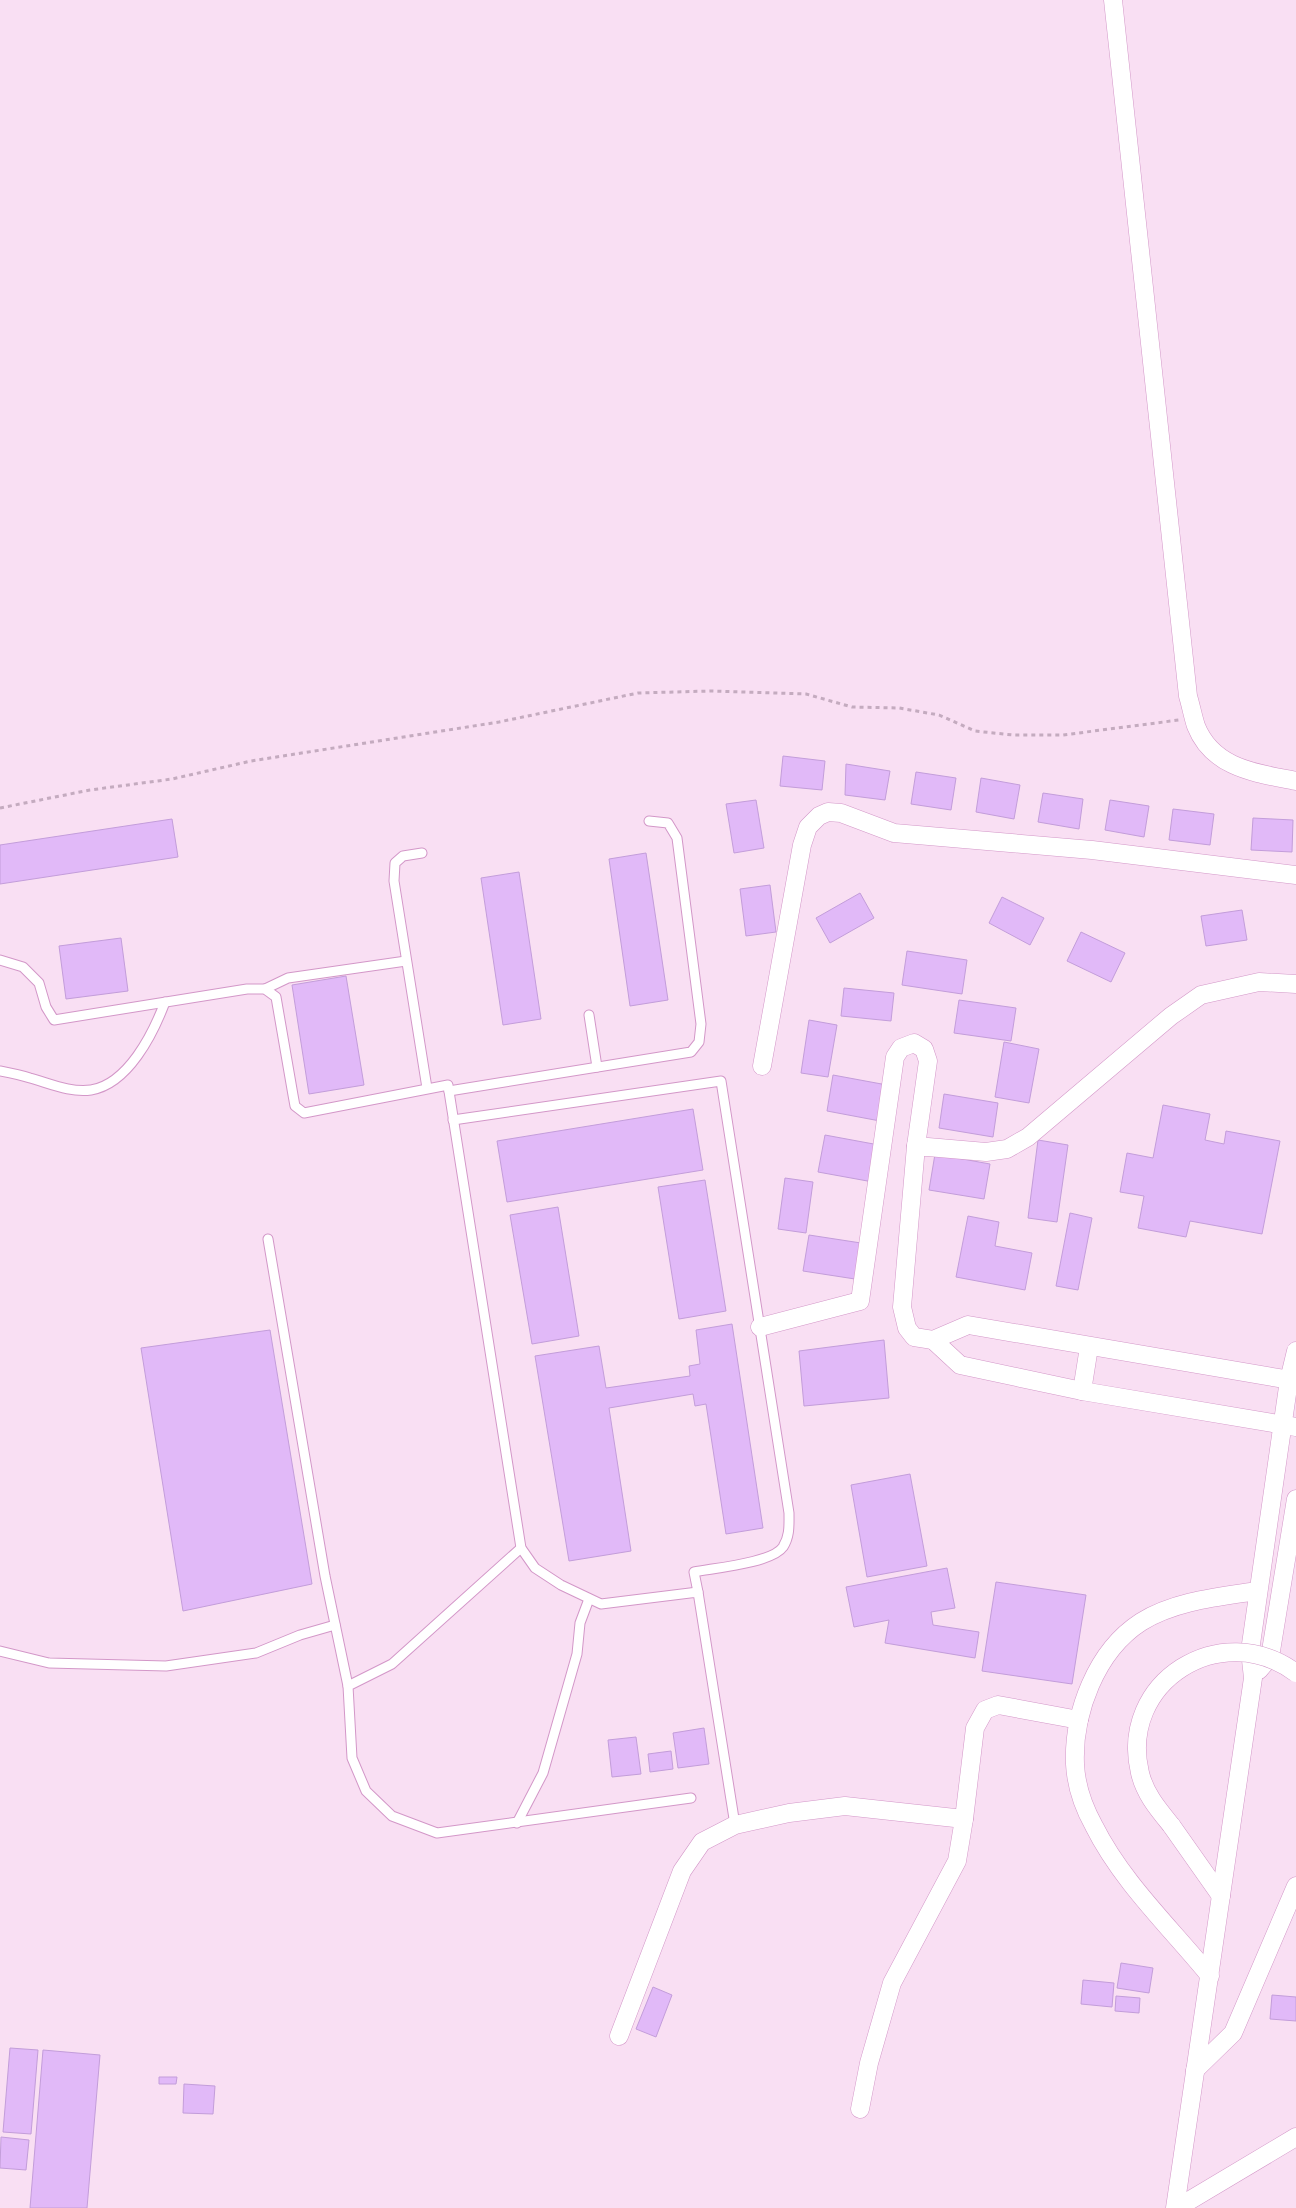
<svg xmlns="http://www.w3.org/2000/svg" width="1296" height="2208" font-family="'Fira Sans Condensed',sans-serif">
	<style>
		.building { fill: #e1b9f8; stroke: #c39dda }
		.lines { fill: none; stroke-linecap: round; stroke-linejoin: round }
		.lane-casing { stroke: #d397c8; stroke-width: 11 }
		.street-casing { stroke: #d397c8; stroke-width: 19 }
		.path { stroke: #c4abbf; stroke-width: 3; stroke-dasharray: 4 4; stroke-linecap: butt }
		.lane { stroke: #fff; stroke-width: 9 }
		.street { stroke: #fff; stroke-width: 18 }
		.street-bridge-casing { stroke: #d397c8; stroke-width: 19; stroke-linecap: butt }
		.street-bridge { stroke: #fff; stroke-width: 18 }
	</style>
	<rect width="100%" height="100%" fill="#f9dff3"/>
	<g class="building">
		<polygon points="783,756 825,761 822,790 780,786"/>
		<polygon points="846,764 890,771 885,800 845,795"/>
		<polygon points="916,772 956,778 951,810 911,804"/>
		<polygon points="981,778 1020,785 1014,819 976,812"/>
		<polygon points="1043,793 1083,799 1079,829 1038,822"/>
		<polygon points="756,800 764,848 734,853 726,804"/>
		<polygon points="1110,800 1149,806 1144,837 1105,830"/>
		<polygon points="1173,809 1214,814 1210,845 1169,840"/>
		<polygon points="1253,818 1293,820 1292,852 1251,850"/>
		<polygon points="172,819 178,857 0,884 0,845"/>
		<polygon points="646,853 668,1000 630,1006 609,859"/>
		<polygon points="519,872 541,1019 503,1025 481,878"/>
		<polygon points="770,885 776,932 746,936 740,889"/>
		<polygon points="860,893 874,918 830,943 816,918"/>
		<polygon points="1002,897 1044,918 1030,945 989,923"/>
		<polygon points="1242,910 1247,940 1206,946 1201,916"/>
		<polygon points="1081,932 1125,953 1111,982 1067,961"/>
		<polygon points="121,938 128,991 66,999 59,946"/>
		<polygon points="907,951 967,960 962,994 902,985"/>
		<polygon points="346,976 364,1085 309,1094 292,985"/>
		<polygon points="844,988 894,993 891,1021 841,1016"/>
		<polygon points="959,1000 1016,1008 1011,1041 954,1033"/>
		<polygon points="809,1020 837,1025 828,1077 801,1073"/>
		<polygon points="1004,1042 1039,1049 1029,1103 995,1097"/>
		<polygon points="833,1075 887,1085 880,1121 827,1111"/>
		<polygon points="944,1094 998,1103 993,1137 939,1128"/>
		<polygon points="1163,1105 1210,1114 1205,1140 1224,1144 1226,1131 1280,1141 1262,1234 1190,1221 1186,1237 1138,1228 1144,1196 1120,1192 1127,1153 1153,1158"/>
		<polygon points="693,1109 703,1170 507,1202 497,1141"/>
		<polygon points="825,1135 879,1145 873,1182 818,1172"/>
		<polygon points="1038,1140 1068,1145 1057,1222 1028,1218"/>
		<polygon points="935,1154 990,1164 984,1199 929,1190"/>
		<polygon points="785,1178 813,1182 806,1233 778,1229"/>
		<polygon points="705,1180 726,1311 679,1319 658,1187"/>
		<polygon points="558,1207 579,1336 532,1344 510,1215"/>
		<polygon points="1070,1213 1092,1218 1078,1290 1056,1286"/>
		<polygon points="968,1216 999,1222 995,1246 1032,1253 1025,1290 956,1277"/>
		<polygon points="809,1235 861,1243 855,1279 803,1271"/>
		<polygon points="732,1324 763,1528 726,1534 706,1404 695,1406 693,1394 609,1408 631,1551 569,1561 535,1356 599,1346 606,1388 690,1376 689,1366 700,1364 696,1330"/>
		<polygon points="270,1330 312,1584 183,1611 141,1348"/>
		<polygon points="884,1340 889,1398 804,1406 799,1351"/>
		<polygon points="910,1474 927,1566 867,1577 851,1485"/>
		<polygon points="947,1568 955,1608 931,1612 933,1625 979,1632 975,1658 885,1643 889,1620 854,1627 846,1587"/>
		<polygon points="996,1582 1086,1595 1072,1684 982,1671"/>
		<polygon points="704,1728 709,1764 678,1768 673,1733"/>
		<polygon points="636,1737 641,1774 612,1777 608,1740"/>
		<polygon points="671,1751 673,1769 650,1772 648,1754"/>
		<polygon points="1121,1963 1153,1968 1149,1993 1117,1988"/>
		<polygon points="1083,1980 1114,1983 1112,2007 1081,2004"/>
		<polygon points="653,1987 672,1995 656,2037 636,2029"/>
		<polygon points="1272,1995 1296,1997 1296,2021 1270,2019"/>
		<polygon points="1116,1996 1140,1998 1139,2013 1115,2011"/>
		<polygon points="10,2048 38,2050 31,2134 3,2132"/>
		<polygon points="43,2050 100,2055 87,2208 30,2208"/>
		<polygon points="159,2077 177,2077 176,2084 159,2084"/>
		<polygon points="184,2084 215,2086 213,2114 183,2113"/>
		<polygon points="1,2137 29,2140 26,2170 0,2168"/>
	</g>
	<g class="lines">
		<defs>
			<g id="lane">
				<polyline points="422,853 403,856 395,863 394,881 427,1088"/>
				<polyline points="0,960 23,967 39,983 46,1007 54,1020 247,989 265,989 276,997 293,1095 295,1106 304,1113 448,1085 521,1548 535,1568 561,1585 601,1604 698,1592 735,1825"/>
				<polyline points="265,989 288,978 406,961"/>
				<polyline points="589,1015 597,1067"/>
				<path d="M 0,1071 C 10,1073 20,1075 30,1078 C 49,1083 70,1093 91,1090 C 128,1084 153,1034 165,1002"/>
				<polyline points="449,1091 691,1052 699,1042 701,1024 677,838 668,823 649,821"/>
				<path d="M 453,1120 L 721,1081 L 789,1513 C 789,1525 790,1536 783,1547 C 772,1563 714,1568 694,1572 L 698,1592"/>
				<polyline points="268,1239 325,1576 348,1686"/>
				<polyline points="521,1548 392,1664 348,1686 352,1758 366,1791 392,1816 437,1833 691,1798"/>
				<polyline points="0,1651 49,1663 166,1666 256,1653 300,1635 335,1625"/>
				<polyline points="517,1823 543,1773 577,1654 580,1623 589,1599"/>
			</g>
			<g id="street">
				<path d="M 1113,0 L 1188,696 C 1191,706 1193,717 1196,726 C 1213,769 1257,773 1296,781"/>
				<polyline points="1296,984 1259,982 1201,995 1171,1016 1028,1137 1007,1149 986,1152 916,1146 902,1307 907,1328 914,1337 933,1340 968,1325 1296,1381"/>
				<polyline points="762,1066 802,845 808,827 819,816 828,812 841,813 894,833 1092,850 1296,875"/>
				<polyline points="760,1327 860,1301 895,1057 901,1048 914,1043 924,1049 928,1061 916,1146"/>
				<polyline points="933,1340 960,1365 1082,1391 1296,1427"/>
				<polyline points="1082,1391 1089,1347"/>
				<polyline points="1259,1670 1270,1657 1296,1499"/>
				<polyline points="1171,1825 1221,1896"/>
				<path d="M 1210,1976 C 1170,1927 1122,1882 1094,1826 C 1084,1808 1076,1785 1075,1764 C 1073,1713 1096,1651 1141,1622 C 1175,1601 1218,1597 1257,1591"/>
				<polyline points="619,2036 682,1871 702,1842 735,1825 789,1813 845,1806 964,1819"/>
				<polyline points="1195,2070 1233,2033 1296,1886"/>
				<polyline points="860,2109 869,2063 892,1983 957,1861 964,1819 975,1728 985,1710 998,1705 1079,1720"/>
				<polyline points="1175,2208 1253,1678 1250,1651 1289,1380 1296,1351"/>
				<polyline points="1177,2208 1296,2137"/>
			</g>
		</defs>
		<use href="#lane" class="lane-casing"/>
		<use href="#street" class="street-casing"/>
		<polyline class="path" points="0,808 90,790 172,779 251,761 499,722 638,693 711,691 806,694 852,707 899,708 939,715 975,731 1013,735 1063,735 1179,720"/>
		<use href="#lane" class="lane"/>
		<use href="#street" class="street"/>
		<defs>
			<path id="street-bridge" d="M 1171,1825 C 1158,1809 1145,1794 1140,1773 C 1118,1682 1221,1617 1296,1673"/>
		</defs>
		<use href="#street-bridge" class="street-bridge-casing"/>
		<use href="#street-bridge" class="street-bridge"/>
	</g>
</svg>
